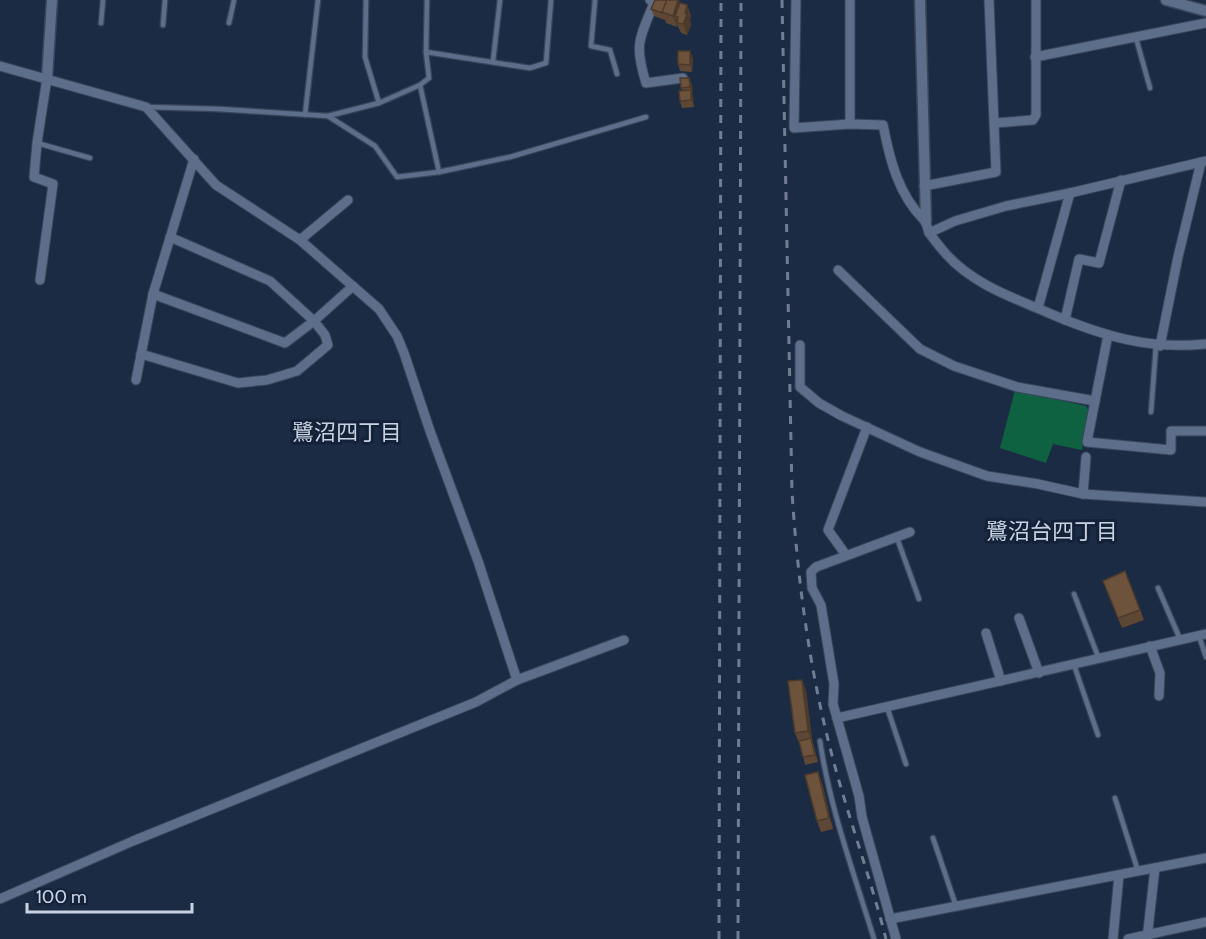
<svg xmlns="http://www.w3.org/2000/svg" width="1206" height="939" font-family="Cabin,'Noto Sans JP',sans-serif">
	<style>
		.green { fill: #0f6241 }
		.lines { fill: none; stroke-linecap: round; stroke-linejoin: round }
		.service-casing { stroke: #384559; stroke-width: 7 }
		.minor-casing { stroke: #384559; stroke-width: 11 }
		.tertiary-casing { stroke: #384559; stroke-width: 13 }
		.service { stroke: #5c6e8a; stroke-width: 4.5 }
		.minor { stroke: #5c6e8a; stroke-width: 9 }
		.tertiary { stroke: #5c6e8a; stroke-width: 10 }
		.rail { stroke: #717d92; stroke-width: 3; stroke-dasharray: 8 8; stroke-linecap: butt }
		.wall { fill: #5e4734 }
		.shaded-wall { fill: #4c3a2a }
		.building { fill: #6d533c; stroke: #4c3a2a; stroke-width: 1.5 }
		.labels { text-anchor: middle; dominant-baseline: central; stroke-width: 6; stroke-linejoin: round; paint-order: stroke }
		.neighbourhood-label { font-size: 22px; fill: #c8d2e2; stroke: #132239 }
	</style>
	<rect width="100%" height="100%" fill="#1c2b44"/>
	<polygon class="green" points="1015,390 1086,406 1089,411 1082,450 1053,444 1046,463 1000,448"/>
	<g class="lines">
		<defs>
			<g id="service">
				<polyline points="366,0 365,57 379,103"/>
				<polyline points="595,0 591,46 610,50 617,74"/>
				<polyline points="101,23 103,0"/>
				<polyline points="229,23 234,0"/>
				<polyline points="163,25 165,0"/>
				<polyline points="1136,38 1150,88"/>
				<polyline points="426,52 530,68 546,63 551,0"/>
				<polyline points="493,61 500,0"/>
				<polyline points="420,85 439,172"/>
				<polyline points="146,107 219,109 328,116 379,103 420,85 429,78 426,52 427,0"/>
				<polyline points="305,115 318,0"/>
				<polyline points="328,116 375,146 397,177 439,172 510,157 646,117"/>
				<polyline points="37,143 90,158"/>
				<polyline points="1151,412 1156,346"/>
				<polyline points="897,538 919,599"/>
				<polyline points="1158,588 1180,639"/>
				<polyline points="1074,594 1099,659"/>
				<polyline points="1199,636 1206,657"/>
				<polyline points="1074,665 1098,735"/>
				<polyline points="887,707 906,764"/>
				<path d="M 820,741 C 830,809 854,873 874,939"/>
				<polyline points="1115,798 1138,871"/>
				<polyline points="933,838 956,906"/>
			</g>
			<g id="minor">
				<path d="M 650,0 L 654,3 C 639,40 634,44 646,83 L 683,78"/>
				<path d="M 796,0 L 794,128 L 850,124 L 883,125 C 890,160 898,194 924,220 C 927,223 927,228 929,232 C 933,239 940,247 946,254 C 974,285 1014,298 1051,314 C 1103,336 1149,350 1206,344"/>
				<polyline points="1035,57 1206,23"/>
				<polyline points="0,66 146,107 216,185 300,240 379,309 397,336 404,353 430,431 478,561 517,680"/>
				<polyline points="995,123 1033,120 1036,115 1036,0"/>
				<polyline points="850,124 850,0"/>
				<polyline points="924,186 996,172 989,0"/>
				<polyline points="929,233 955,221 1006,206 1070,193 1206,161"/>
				<polyline points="300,240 348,200"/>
				<polyline points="838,270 920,349 954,366 1017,387 1095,401"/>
				<polyline points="40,280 53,184 34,177 37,143 47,78"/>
				<polyline points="153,294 285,343 314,321 353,286"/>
				<polyline points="1038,308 1070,193"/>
				<polyline points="1065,320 1079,259 1099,263 1121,180"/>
				<polyline points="1108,335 1087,442 1171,450 1171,431 1206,431"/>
				<polyline points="800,345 800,387 819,403 842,416 920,452 987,476 1038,484 1083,494 1206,502"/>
				<polyline points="1160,346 1178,257 1201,162"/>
				<polyline points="141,354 238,383 267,380 297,371 328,345 325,335 314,321 270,281 170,237"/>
				<polyline points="136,380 153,294 194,159"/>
				<polyline points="1083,494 1086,457"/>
				<polyline points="846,555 828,530 867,427"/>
				<polyline points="1019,618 1039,673"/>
				<polyline points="986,633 1001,681"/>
				<polyline points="1150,646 1160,673 1159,696"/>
				<polyline points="837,718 1206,634"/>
				<polyline points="0,899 133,841 476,702 517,680 624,640"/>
				<polyline points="890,919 1206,858"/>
				<polyline points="896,939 862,817 859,796 833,704 834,684 821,605 812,588 811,572 816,567 910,532"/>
				<polyline points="1113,939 1119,875"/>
				<polyline points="1128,939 1206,922"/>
				<polyline points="1147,939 1155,868"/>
			</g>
			<g id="tertiary">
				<polyline points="920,0 926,221"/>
				<polyline points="1166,0 1206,11"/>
				<polyline points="47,78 52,0"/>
			</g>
		</defs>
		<use href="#service" class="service-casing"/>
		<use href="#minor" class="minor-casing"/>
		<use href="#tertiary" class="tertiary-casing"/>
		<use href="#service" class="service"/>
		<use href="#minor" class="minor"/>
		<use href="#tertiary" class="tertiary"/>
		<g class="rail">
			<path d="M 782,0 L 792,492 C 798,584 810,674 834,763 C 850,822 871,880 886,939"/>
			<polyline points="719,939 721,0"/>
			<polyline points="738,939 741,0"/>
		</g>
	</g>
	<g class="wall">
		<polygon points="680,3 687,5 691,16 690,21 691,25 687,35 681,33 677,24 677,27 666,23 665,20 654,16 651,9"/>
		<polygon points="690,51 693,59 692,72 680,71 678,64"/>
		<polygon points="689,78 692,85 692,94 694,107 682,108 680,101 682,91 681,88"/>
		<polygon points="1125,571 1144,620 1122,628 1103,581"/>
		<polygon points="806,690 812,739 818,762 805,765 800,743 799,743 795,733"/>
		<polygon points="822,783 833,829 821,832 817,821"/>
	</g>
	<g class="shaded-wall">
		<polygon points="679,0 682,10 678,17 675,16 677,23 677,27 673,16"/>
		<polygon points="687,5 691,16 690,21 691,25 687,35 683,24"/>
		<polygon points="690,51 693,59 692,72 690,65"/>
		<polygon points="689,78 692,85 693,94 690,87"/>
		<polygon points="691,90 693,97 694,107 691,100"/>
		<polygon points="802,680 806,690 812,739 818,762 808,731"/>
		<polygon points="818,772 822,783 833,829 829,818"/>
	</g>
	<g class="building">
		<polygon points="655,0 667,0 662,13 651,9"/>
		<polygon points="667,0 678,0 673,16 662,12"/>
		<polygon points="680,3 687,5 685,13 687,15 683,24 677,23 678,17 675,16"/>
		<polygon points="678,51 690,51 690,65 678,64"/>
		<polygon points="680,78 689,78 690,87 681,88"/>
		<polygon points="691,90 691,100 680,101 679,91"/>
		<polygon points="1125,571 1140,610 1118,618 1103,581"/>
		<polygon points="802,680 808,731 795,733 788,681"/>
		<polygon points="811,738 815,755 803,757 799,741"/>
		<polygon points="818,772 829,818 817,821 805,775"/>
	</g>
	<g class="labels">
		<g class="neighbourhood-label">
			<text x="347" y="432">鷺沼四丁目</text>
			<text x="1052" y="531">鷺沼台四丁目</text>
		</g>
	</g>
	<path d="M27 903v9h165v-9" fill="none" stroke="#c8d2e2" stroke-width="3"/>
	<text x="36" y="903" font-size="18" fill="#c8d2e2" stroke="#132239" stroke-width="4.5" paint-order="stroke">100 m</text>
</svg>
